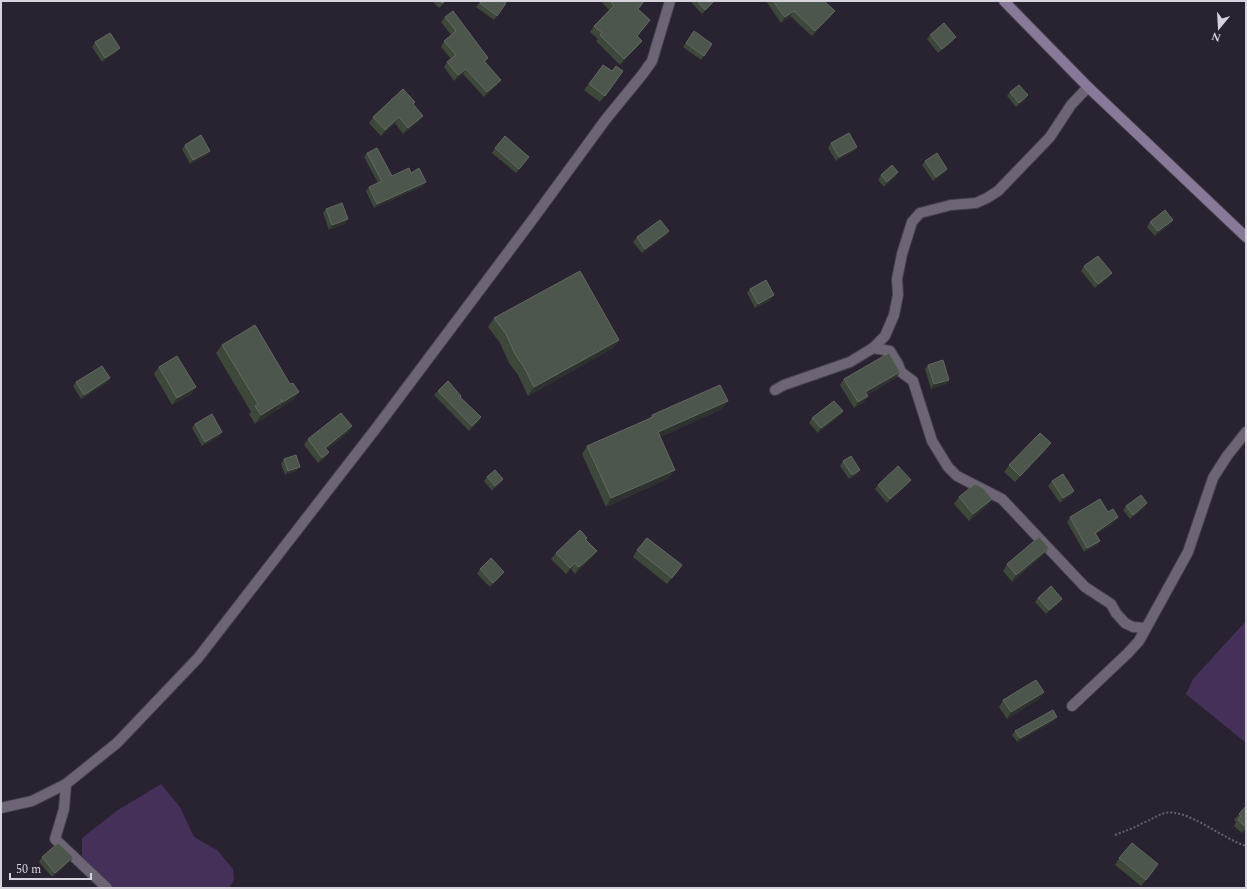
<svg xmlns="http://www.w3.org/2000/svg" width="1247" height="889" font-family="Spectral,serif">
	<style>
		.green { fill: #45305a }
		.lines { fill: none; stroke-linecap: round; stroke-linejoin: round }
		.street-casing { stroke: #443f4b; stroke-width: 12 }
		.secondary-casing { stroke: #443f4b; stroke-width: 12 }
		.path { stroke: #68636f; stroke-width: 2; stroke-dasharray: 2 2; stroke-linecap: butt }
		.street { stroke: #6d6576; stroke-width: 10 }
		.secondary { stroke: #887998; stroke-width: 10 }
		.wall { fill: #3d473a }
		.shaded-wall { fill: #2e322f }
		.building { fill: #4d564c; stroke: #636962 }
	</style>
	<rect width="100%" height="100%" fill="#292230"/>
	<g class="green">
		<polygon points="1246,621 1246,743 1186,694 1193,679"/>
		<polygon points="161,784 180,807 194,837 217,850 233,869 234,880 229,888 114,888 102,876 82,860 82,838 118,810"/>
	</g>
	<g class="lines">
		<defs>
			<g id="street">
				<polyline points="873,348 890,351 898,364 901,372 913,381 932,441 948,467 957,476 1002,499 1085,587 1111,604 1116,613 1125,623 1133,627 1146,628"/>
				<polyline points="775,390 784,385 850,362 873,348 885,336 894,315 898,295 897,279 902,254 912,222 920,213 951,205 976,203 987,198 998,191 1050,137 1071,105 1088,87"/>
				<polyline points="1072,706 1128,653 1139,641 1188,552 1213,478 1227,456 1246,432"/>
				<polyline points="66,784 64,809 55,839 107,888"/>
				<polyline points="1,808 32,801 66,784 117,743 198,658 377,427 530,223 606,119 642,75 652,61 670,1"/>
			</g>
			<polyline id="secondary" points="1004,1 1088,87 1246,237"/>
		</defs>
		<use href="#street" class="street-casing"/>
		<use href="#secondary" class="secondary-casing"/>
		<path class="path" d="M 1115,835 C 1125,831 1134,828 1143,823 C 1151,820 1157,815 1165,813 C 1187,808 1223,839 1246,846"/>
		<use href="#street" class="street"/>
		<use href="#secondary" class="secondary"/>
	</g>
	<g class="wall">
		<polygon points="432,1 446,1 439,8"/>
		<polygon points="481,1 506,3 494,20 476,7"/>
		<polygon points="601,1 645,1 638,9 646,25 637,36 638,46 620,65 596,41 598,39 590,32 594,26 609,10"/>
		<polygon points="690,1 715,1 702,14"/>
		<polygon points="766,1 824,1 831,16 812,36 790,16 781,23"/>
		<polygon points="445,17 488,58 485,62 497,85 484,97 463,74 454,81 444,67 447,62 451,59 441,47 444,41 451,35 441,22"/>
		<polygon points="694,31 712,44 701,60 683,47"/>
		<polygon points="930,35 953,41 938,53 927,39"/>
		<polygon points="95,42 117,52 102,62 92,47"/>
		<polygon points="603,65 612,71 623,71 600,102 584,90"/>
		<polygon points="1010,92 1028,95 1025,100 1016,107 1007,96"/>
		<polygon points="413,104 423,116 418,122 403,134 395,123 381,136 369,123 373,117"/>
		<polygon points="831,143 857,147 854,151 836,161 828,148"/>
		<polygon points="185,145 207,155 190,164 182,149"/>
		<polygon points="495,148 526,161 516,173 492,153"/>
		<polygon points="367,153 392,176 411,173 426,182 423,186 374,208 366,191 369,187 378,183 364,157"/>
		<polygon points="925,161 947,169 944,173 933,181 922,165"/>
		<polygon points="898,172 895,177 884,187 878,180 881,175"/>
		<polygon points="326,209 345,224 329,230 323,213"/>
		<polygon points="1173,220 1170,224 1155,236 1147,227 1150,222"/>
		<polygon points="669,231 666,236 642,253 633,242 637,237"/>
		<polygon points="1084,266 1109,277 1095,288 1081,271"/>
		<polygon points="750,289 771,300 755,308 747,293"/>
		<polygon points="494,318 619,340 613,348 528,396 518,375 509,363 500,343 488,327"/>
		<polygon points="222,345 290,384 299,392 293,400 255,424 249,414 251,412 216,353"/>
		<polygon points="928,365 949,380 946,384 931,389 925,369"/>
		<polygon points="159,367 191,394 172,405 154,374"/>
		<polygon points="900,372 896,378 867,395 864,402 854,408 840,385 844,379"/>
		<polygon points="76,382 107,383 81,399 73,386"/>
		<polygon points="438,391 460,397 478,422 469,431 434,395"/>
		<polygon points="722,409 660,437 669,478 606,507 582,454 587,446 650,418 652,415"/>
		<polygon points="843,411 840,415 818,433 809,423 812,418"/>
		<polygon points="195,424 222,432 219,437 202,446 192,428"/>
		<polygon points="349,432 326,450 329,452 325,458 318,463 304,445 308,439"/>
		<polygon points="1046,450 1015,482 1004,472 1009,465"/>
		<polygon points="284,459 296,471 285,475 281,464"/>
		<polygon points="843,461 857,475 849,479 840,466"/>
		<polygon points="487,477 503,479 500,483 492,491 484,481"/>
		<polygon points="1052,481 1074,491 1071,495 1060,503 1048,486"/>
		<polygon points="878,485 908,485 887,503 875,489"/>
		<polygon points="959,497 992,499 988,505 969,521 954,504"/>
		<polygon points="1147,503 1144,508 1130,519 1123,510 1126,506"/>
		<polygon points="1108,512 1118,517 1115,522 1096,534 1097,545 1084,552 1067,522 1070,517"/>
		<polygon points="587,538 586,540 597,551 592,557 575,574 571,569 566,574 551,559 556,553"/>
		<polygon points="637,550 677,572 667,584 633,557"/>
		<polygon points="1044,554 1012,582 1003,571 1007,564"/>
		<polygon points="480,569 501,576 490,587 477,574"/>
		<polygon points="1038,598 1059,603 1046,614 1035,602"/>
		<polygon points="1044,692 1039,699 1007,719 999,707 1003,700"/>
		<polygon points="1054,721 1017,742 1012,735 1015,731"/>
		<polygon points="1246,806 1246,828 1242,833 1234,826 1236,822 1234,820"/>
		<polygon points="42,857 73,857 70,862 52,877 39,862"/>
		<polygon points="1119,858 1154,871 1141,886 1115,865"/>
	</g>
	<g class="shaded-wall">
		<polygon points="714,1 715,1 702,14 705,10"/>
		<polygon points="794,11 790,16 781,23 785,17"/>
		<polygon points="835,11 831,16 812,36 815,31"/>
		<polygon points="956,37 953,41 938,53 942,49"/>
		<polygon points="642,41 638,46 620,65 624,59"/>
		<polygon points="120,48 117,52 102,62 105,58"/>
		<polygon points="466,69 463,74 454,81 458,75"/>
		<polygon points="501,80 497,85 484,97 487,92"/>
		<polygon points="1028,95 1025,100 1016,107 1019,103"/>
		<polygon points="423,116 418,122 403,134 408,128"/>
		<polygon points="399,117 395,123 381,136 385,130"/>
		<polygon points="857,147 854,151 836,161 839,157"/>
		<polygon points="210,151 207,155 190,164 193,160"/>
		<polygon points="947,169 944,173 933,181 936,177"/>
		<polygon points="898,172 895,177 884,187 887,182"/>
		<polygon points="426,182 423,186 374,208 377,204"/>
		<polygon points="348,219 345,224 329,230 332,225"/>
		<polygon points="1173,220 1170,224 1155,236 1158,231"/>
		<polygon points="669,231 666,236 642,253 645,249"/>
		<polygon points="1112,273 1109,277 1095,288 1098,284"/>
		<polygon points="774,295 771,300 755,308 758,304"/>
		<polygon points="619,340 613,348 528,396 534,387"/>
		<polygon points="900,372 896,378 861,398 865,392"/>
		<polygon points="110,378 107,383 81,399 84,395"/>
		<polygon points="949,380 946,384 931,389 934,384"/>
		<polygon points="196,387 191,394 172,405 177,398"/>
		<polygon points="299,392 293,400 277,410 283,402"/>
		<polygon points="868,396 864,402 854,408 858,402"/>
		<polygon points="728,401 722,409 652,441 658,432"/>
		<polygon points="282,402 276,411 255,424 261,415"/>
		<polygon points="843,411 840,415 818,433 821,428"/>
		<polygon points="481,417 478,422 469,431 472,426"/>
		<polygon points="352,426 349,432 321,454 325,448"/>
		<polygon points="222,432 219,437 202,446 205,442"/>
		<polygon points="1051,443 1046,450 1015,482 1020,476"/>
		<polygon points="329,452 325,458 318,463 322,458"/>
		<polygon points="300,467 296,471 285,475 288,471"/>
		<polygon points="675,470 669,478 606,507 611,498"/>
		<polygon points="860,470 857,475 849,479 852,475"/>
		<polygon points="503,479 500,483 492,491 495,486"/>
		<polygon points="911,480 908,485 887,503 890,499"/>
		<polygon points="1074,491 1071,495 1060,503 1063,498"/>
		<polygon points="992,499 988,505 969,521 973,514"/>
		<polygon points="1147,503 1144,508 1130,519 1133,515"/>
		<polygon points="1118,517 1115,522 1092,537 1095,533"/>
		<polygon points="1100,541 1097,545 1084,552 1087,548"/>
		<polygon points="1049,548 1044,554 1012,582 1016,575"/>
		<polygon points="597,551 592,557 575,574 579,567"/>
		<polygon points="575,563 571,569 566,574 570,568"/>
		<polygon points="504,572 501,576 490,587 493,583"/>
		<polygon points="1062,599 1059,603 1046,614 1049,610"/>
		<polygon points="1044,692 1039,699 1007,719 1011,712"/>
		<polygon points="1057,717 1054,721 1017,742 1020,738"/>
		<polygon points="73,857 70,862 52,877 55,873"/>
		<polygon points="1158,864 1154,871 1141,886 1146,880"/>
	</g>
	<g class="building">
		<polygon points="440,1 445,1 442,3"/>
		<polygon points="481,1 503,1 506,3 497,16 480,3"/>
		<polygon points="610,1 644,1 638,9 650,20 637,36 642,41 624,59 600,35 602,33 594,26 614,6"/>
		<polygon points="697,1 714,1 705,10"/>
		<polygon points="773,1 824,1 835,11 815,31 794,11 785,17"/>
		<polygon points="453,11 488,58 484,61 501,80 487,92 466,69 458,75 447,62 456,55 444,41 456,31 445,17"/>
		<polygon points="944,23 956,37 942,49 930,35"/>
		<polygon points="694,31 712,44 704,56 686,43"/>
		<polygon points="110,33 120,48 105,58 95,42"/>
		<polygon points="603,65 612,71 616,66 623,71 605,96 589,84"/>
		<polygon points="1019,85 1028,95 1019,103 1010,92"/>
		<polygon points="403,89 415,102 413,104 423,116 408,128 399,117 385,130 373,117"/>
		<polygon points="849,133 857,147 839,157 831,143"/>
		<polygon points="201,135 210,151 193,160 185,145"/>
		<polygon points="505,136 529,157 519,169 495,148"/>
		<polygon points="377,148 392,176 409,168 411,173 419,168 426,182 377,204 369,187 382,181 367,153"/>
		<polygon points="937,153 947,169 936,177 925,161"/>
		<polygon points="892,165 898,172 887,182 881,175"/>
		<polygon points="342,203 348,219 332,225 326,209"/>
		<polygon points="1165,210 1173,220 1158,231 1150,222"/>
		<polygon points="660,220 669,231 645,249 637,237"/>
		<polygon points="1098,256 1112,273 1098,284 1084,266"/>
		<polygon points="580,271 619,340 534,387 524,367 515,354 506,334 494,318"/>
		<polygon points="766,280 774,295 758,304 750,289"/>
		<polygon points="255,325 290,384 293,383 299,392 283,402 281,399 282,402 261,415 255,406 258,404 222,345"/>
		<polygon points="889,353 900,372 865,392 868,396 858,402 844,379"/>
		<polygon points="177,356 196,387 177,398 159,367"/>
		<polygon points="943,360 949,380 934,384 928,365"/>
		<polygon points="102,366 110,378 84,395 76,382"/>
		<polygon points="448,381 461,396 460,397 481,417 472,426 438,391"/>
		<polygon points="720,385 728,401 658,432 675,470 611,498 587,446 653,417 652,415"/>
		<polygon points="834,401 843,411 821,428 812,418"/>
		<polygon points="341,413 352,426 325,448 329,452 322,458 308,439"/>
		<polygon points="212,414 222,432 205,442 195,424"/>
		<polygon points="1040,433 1051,443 1020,476 1009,465"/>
		<polygon points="296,455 300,467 288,471 284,459"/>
		<polygon points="851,456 860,470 852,475 843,461"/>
		<polygon points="898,466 911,480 890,499 878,485"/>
		<polygon points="495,470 503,479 495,486 487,477"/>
		<polygon points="1063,474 1074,491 1063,498 1052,481"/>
		<polygon points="975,484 983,488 992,499 973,514 959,497"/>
		<polygon points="1141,495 1147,503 1133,515 1126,506"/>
		<polygon points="1100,499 1108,512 1113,509 1118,517 1095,533 1100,541 1087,548 1070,517"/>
		<polygon points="580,530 587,538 585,539 597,551 579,567 575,563 570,568 556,553"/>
		<polygon points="1039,537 1049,548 1016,575 1007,564"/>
		<polygon points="647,538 682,565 672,578 637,550"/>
		<polygon points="491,558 504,572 493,583 480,569"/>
		<polygon points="1051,586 1062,599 1049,610 1038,598"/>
		<polygon points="1036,680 1044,692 1011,712 1003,700"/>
		<polygon points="1053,710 1057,717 1020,738 1015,731"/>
		<polygon points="1246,806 1246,827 1238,820 1241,816 1239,814"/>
		<polygon points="58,843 73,857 55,873 42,857"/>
		<polygon points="1132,843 1158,864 1146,880 1119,858"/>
	</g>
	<rect width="1247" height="889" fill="none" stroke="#d7d3dc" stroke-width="4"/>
	<g transform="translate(1219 28) rotate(198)" stroke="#292230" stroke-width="3" paint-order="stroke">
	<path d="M0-3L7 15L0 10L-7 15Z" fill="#d7d3dc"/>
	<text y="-6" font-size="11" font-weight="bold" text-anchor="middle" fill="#d7d3dc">N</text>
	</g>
	<path d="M10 873v6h81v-6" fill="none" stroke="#d7d3dc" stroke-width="2"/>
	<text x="16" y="873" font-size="12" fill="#d7d3dc" stroke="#292230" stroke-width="3" paint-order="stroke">50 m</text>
</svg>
